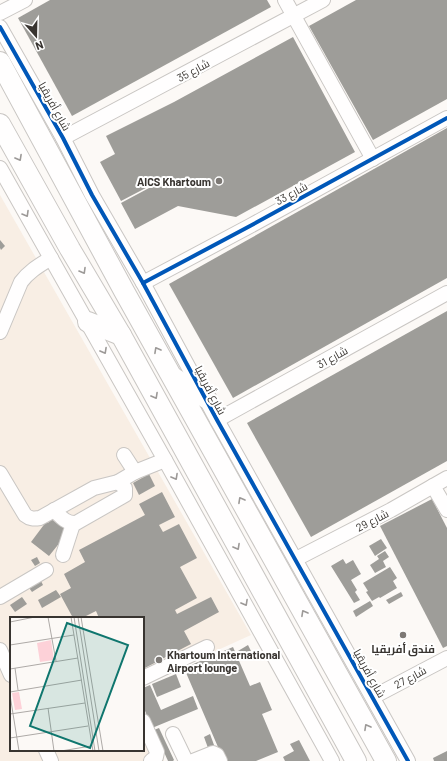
<svg xmlns="http://www.w3.org/2000/svg" width="447" height="761" font-family="Barlow,Cairo,sans-serif">
	<style>
		.built { fill: #f8eee4 }
		.building { fill: #9e9d99 }
		.lines { fill: none; stroke-linecap: round; stroke-linejoin: round }
		.minor-casing { stroke: #c9c6c3; stroke-width: 16 }
		.highway-casing { stroke: #c9c6c3; stroke-width: 22 }
		.minor { stroke: #fffefe; stroke-width: 14 }
		.highway { stroke: #fffefe; stroke-width: 20 }
		.cycleway-casing { stroke: #fff; stroke-width: 6 }
		.cycleway { stroke: #0057b8; stroke-width: 4 }
		.oneway { stroke: #9c9997 }
		.poi-dot { fill: #7d7975; stroke: #fff; stroke-width: 1.5 }
		.labels { text-anchor: middle; dominant-baseline: central; stroke-width: 4; stroke-linejoin: round; paint-order: stroke }
		.street-label { font-size: 11px; fill: #383430; stroke: #fff }
		.poi-label { font-size: 11px; font-weight: bold; fill: #383430; stroke: #fff; text-anchor: end }
		.inset-road { fill: none; stroke: #aeaaa7; stroke-width: 1 }
		.view { fill: #0f766e; fill-opacity: 0.15; stroke: #0f766e; stroke-width: 2 }
		.inset-edge { fill: none; stroke: #383430; stroke-width: 2 }
	</style>
	<rect width="100%" height="100%" fill="#fcf9f6"/>
	<polygon class="built" points="0,195 251,635 143,684 143,618 11,618 11,750 143,750 143,714 164,761 0,761"/>
	<g class="building">
		<polygon points="50,0 267,0 271,7 72,116 18,18"/>
		<polygon points="356,0 447,0 447,99 373,140 309,26"/>
		<polygon points="293,37 355,152 236,217 178,206 135,229 121,203 164,180 161,175 163,179 121,201 100,162 115,154 106,136 174,102"/>
		<polygon points="447,128 447,278 233,398 169,284"/>
		<polygon points="0,240 5,246 1,250 0,248"/>
		<polygon points="447,311 447,461 311,537 247,423"/>
		<polygon points="149,474 155,486 139,495 133,483"/>
		<polygon points="162,492 175,517 159,525 163,532 179,524 197,558 180,567 197,598 175,610 177,614 211,597 219,612 184,631 191,644 143,669 143,618 99,618 96,611 82,618 73,618 60,594 71,588 64,574 85,562 79,550 145,515 139,504"/>
		<polygon points="432,499 447,528 447,646 443,648 380,526"/>
		<polygon points="51,519 67,530 65,536 49,556 31,542 46,522 48,523"/>
		<polygon points="381,539 387,548 375,556 369,546"/>
		<polygon points="385,551 389,557 383,561 386,567 375,573 370,565 379,559 377,556"/>
		<polygon points="37,557 40,563 35,566 31,560"/>
		<polygon points="343,559 346,564 353,560 361,574 351,580 357,590 355,592 360,600 354,603 331,566"/>
		<polygon points="390,567 397,578 393,581 397,588 380,598 379,597 372,601 366,592 368,591 363,583"/>
		<polygon points="39,577 43,585 32,592 27,585"/>
		<polygon points="56,590 61,597 42,608 38,600"/>
		<polygon points="401,592 403,596 389,604 386,600"/>
		<polygon points="22,597 27,604 15,612 10,605"/>
		<polygon points="370,601 373,606 356,617 353,611"/>
		<polygon points="248,645 251,651 241,657 238,651"/>
		<polygon points="233,647 250,686 260,682 272,710 262,714 278,752 256,761 224,761 184,668"/>
		<polygon points="176,674 181,687 157,697 152,684"/>
		<polygon points="150,685 161,710 193,696 198,709 152,728 143,706 143,688"/>
		<polygon points="159,728 174,760 173,761 168,761 154,730"/>
		<polygon points="210,734 214,745 208,748 204,737"/>
		<polygon points="299,740 310,761 285,761 283,757 294,751 290,744"/>
		<polygon points="447,751 447,761 434,761 433,758"/>
	</g>
	<g class="lines">
		<defs>
			<g id="minor">
				<polyline points="285,0 373,159"/>
				<polyline points="0,13 25,0"/>
				<polyline points="0,27 63,138 92,195 143,283 217,420 408,761"/>
				<polyline points="63,138 323,0"/>
				<polyline points="0,168 165,460 332,761"/>
				<polyline points="143,283 250,226 447,118"/>
				<path d="M 0,332 L 21,282 C 29,271 40,265 51,258"/>
				<polyline points="217,420 447,293"/>
				<polyline points="124,455 135,472"/>
				<path d="M 0,473 L 25,515 C 30,519 34,519 40,518 L 94,488 L 118,482 L 135,472 L 165,460"/>
				<polyline points="433,486 447,510"/>
				<path d="M 54,510 C 60,516 66,524 76,523 L 125,495 L 125,488 L 118,482"/>
				<polyline points="63,555 73,524"/>
				<polyline points="296,559 391,510 447,478"/>
				<polyline points="0,597 46,570"/>
				<polyline points="0,650 11,675"/>
				<polyline points="143,678 207,647"/>
				<polyline points="373,697 447,658"/>
				<polyline points="143,721 157,752 156,757 151,761"/>
				<polyline points="173,734 186,761"/>
				<polyline points="46,750 51,761"/>
				<polyline points="193,761 213,753 217,755 220,761"/>
			</g>
			<g id="highway">
				<polyline points="0,62 124,291 386,761"/>
				<polyline points="0,124 70,249 121,335 356,761"/>
				<polyline points="88,322 121,335"/>
				<polyline points="174,378 206,398"/>
			</g>
		</defs>
		<use href="#minor" class="minor-casing"/>
		<use href="#highway" class="highway-casing"/>
		<use href="#minor" class="minor"/>
		<use href="#highway" class="highway"/>
		<defs>
			<g id="cycleway">
				<polyline points="0,27 63,138 92,195 143,283 217,420 408,761"/>
				<polyline points="143,283 250,226 447,118"/>
			</g>
		</defs>
		<use href="#cycleway" class="cycleway-casing"/>
		<use href="#cycleway" class="cycleway"/>
	</g>
	<defs><path id="oneway-chevron" d="M-2-3.5L2.5 0L-2 3.5" fill="none" stroke-width="1.6" stroke-linecap="round" stroke-linejoin="round"/></defs>
	<g class="oneway">
		<use href="#oneway-chevron" transform="translate(19 158) rotate(61)"/>
		<use href="#oneway-chevron" transform="translate(26 214) rotate(60)"/>
		<use href="#oneway-chevron" transform="translate(83 271) rotate(60)"/>
		<use href="#oneway-chevron" transform="translate(157 350) rotate(-119)"/>
		<use href="#oneway-chevron" transform="translate(104 351) rotate(61)"/>
		<use href="#oneway-chevron" transform="translate(155 396) rotate(61)"/>
		<use href="#oneway-chevron" transform="translate(175 477) rotate(61)"/>
		<use href="#oneway-chevron" transform="translate(241 500) rotate(-119)"/>
		<use href="#oneway-chevron" transform="translate(237 547) rotate(61)"/>
		<use href="#oneway-chevron" transform="translate(245 603) rotate(61)"/>
		<use href="#oneway-chevron" transform="translate(304 613) rotate(-119)"/>
		<use href="#oneway-chevron" transform="translate(367 727) rotate(-119)"/>
	</g>
	<g class="poi-dot">
		<circle cx="219" cy="181" r="4"/>
		<circle cx="403" cy="635" r="4"/>
		<circle cx="159" cy="660" r="4"/>
	</g>
	<g class="labels">
		<g class="street-label">
			<text transform="translate(193 70) rotate(-28)">شارع 35</text>
			<text transform="translate(55 106) rotate(61)">شارع أفريقيا</text>
			<text transform="translate(291 193) rotate(-29)">شارع 33</text>
			<text transform="translate(332 357) rotate(-29)">شارع 31</text>
			<text transform="translate(211 390) rotate(62)">شارع أفريقيا</text>
			<text transform="translate(372 520) rotate(-27)">شارع 29</text>
			<text transform="translate(370 673) rotate(61)">شارع أفريقيا</text>
			<text transform="translate(410 677) rotate(-28)">شارع 27</text>
		</g>
		<g class="poi-label">
			<text x="211" y="181">AICS Khartoum</text>
			<text x="403" y="648" text-anchor="middle">فندق أفريقيا</text>
			<text x="167" y="654" text-anchor="start">Khartoum International<tspan x="167" dy="13">Airport lounge</tspan></text>
		</g>
	</g>
	<g transform="translate(10 617)">
		<rect width="134" height="134" fill="#fcf9f6"/>
		<path d="M 41,23 L 44,43 L 30,45 L 27,26 ZM 9,75 L 12,92 L 5,93 L 2,76 Z" fill="#fdd1d8"/>
		<path class="inset-road" d="M 38,0 L 46,44M 61,0 L 83,134M 64,0 L 85,134M 68,0 L 89,134M 71,0 L 93,134M 0,5 L 25,0M 0,28 L 64,18M 5,51 L 8,73M 0,52 L 68,41M 0,75 L 72,63M 0,78 L 9,134M 38,91 L 44,134M 0,97 L 75,86M 0,121 L 78,109M 51,134 L 81,129"/>
		<path class="view" d="M 57,6 L 118,28 L 80,131 L 20,109 Z"/>
		<rect width="134" height="134" class="inset-edge"/>
	</g>
	<g transform="translate(36 36) rotate(160)" stroke="#ffffff" stroke-width="3" paint-order="stroke">
	<path d="M0-3L7 15L0 10L-7 15Z" fill="#383430"/>
	<text y="-6" font-size="11" font-weight="bold" text-anchor="middle" fill="#383430">N</text>
	</g>
</svg>
